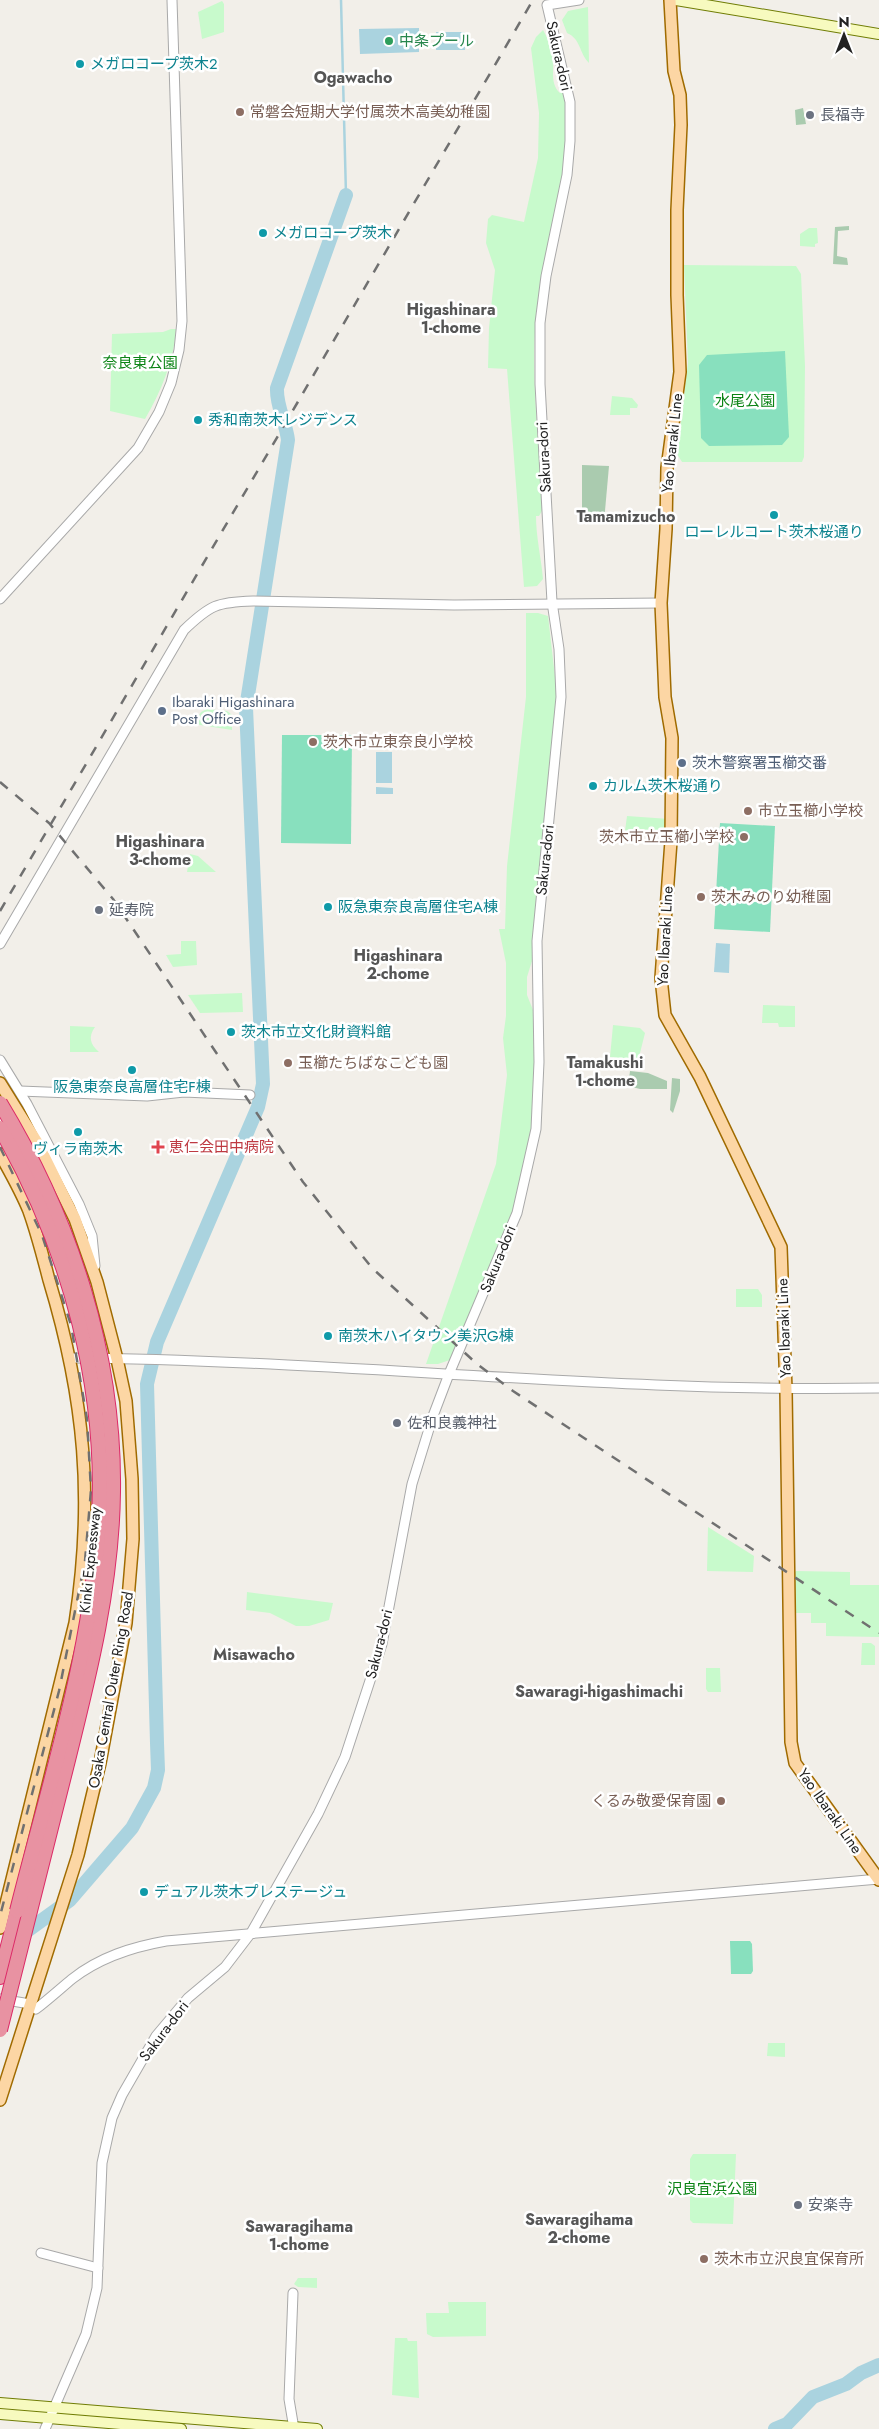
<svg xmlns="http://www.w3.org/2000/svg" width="879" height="2429" font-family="Jost,'Noto Sans JP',sans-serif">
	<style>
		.cemetery { fill: #aacbaf }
		.park { fill: #c8facc }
		.pitch { fill: #88e0be }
		.water { fill: #aad3df }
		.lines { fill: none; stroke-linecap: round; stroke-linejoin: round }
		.stream { stroke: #aad3df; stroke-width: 2.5 }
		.river { stroke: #aad3df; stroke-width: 14 }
		.tertiary-casing { stroke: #a9a9a9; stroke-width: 11 }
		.secondary-casing { stroke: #707d05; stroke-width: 12 }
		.primary-casing { stroke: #a06b00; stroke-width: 14 }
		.motorway-casing { stroke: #dc2a67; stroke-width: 16 }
		.tertiary { stroke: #fff; stroke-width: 9 }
		.secondary { stroke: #f7fabf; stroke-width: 10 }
		.primary { stroke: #fcd6a4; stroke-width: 11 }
		.motorway { stroke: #e892a2; stroke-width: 14 }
		.rail { stroke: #707070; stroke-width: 2.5; stroke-dasharray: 10 10; stroke-linecap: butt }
		.motorway-bridge-casing { stroke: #dc2a67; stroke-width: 16; stroke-linecap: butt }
		.motorway-bridge { stroke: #e892a2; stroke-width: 14 }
		.leisure-dot { fill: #2e9e5b; stroke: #fff; stroke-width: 2 }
		.culture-dot { fill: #0f9aa8; stroke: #fff; stroke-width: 2 }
		.education-dot { fill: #8d6e63; stroke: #fff; stroke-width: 2 }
		.worship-dot { fill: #6b7280; stroke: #fff; stroke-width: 2 }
		.service-dot { fill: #5c6f8a; stroke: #fff; stroke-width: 2 }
		.health-dot { fill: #e0444e; stroke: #fff; stroke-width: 2 }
		.labels { text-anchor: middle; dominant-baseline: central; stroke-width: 5; stroke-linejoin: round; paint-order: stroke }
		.leisure-label { font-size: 15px; fill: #27864d; stroke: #fff; text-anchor: start }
		.street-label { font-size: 15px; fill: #222; stroke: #fff }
		.culture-label { font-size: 15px; fill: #0d838f; stroke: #fff; text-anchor: start }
		.education-label { font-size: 15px; fill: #785e54; stroke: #fff; text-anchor: start }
		.worship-label { font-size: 15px; fill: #5b616d; stroke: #fff; text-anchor: start }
		.park-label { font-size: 15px; fill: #0c8416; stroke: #fff }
		.service-label { font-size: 15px; fill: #4e5e75; stroke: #fff; text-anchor: start }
		.health-label { font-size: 15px; fill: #be3a42; stroke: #fff; text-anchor: start }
		.neighbourhood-label { font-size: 16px; font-weight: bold; fill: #555; stroke: #fff }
	</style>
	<rect width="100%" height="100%" fill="#f2efe9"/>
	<g class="cemetery">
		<polygon points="803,108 806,124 796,125 795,110"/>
		<polygon points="849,226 849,230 838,231 837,256 847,258 848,265 833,264 835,227"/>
		<polygon points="582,465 609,466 604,522 582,519"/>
		<polygon points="630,1071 648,1073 667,1081 667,1089 640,1089 628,1086"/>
		<polygon points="672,1078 680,1079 680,1091 673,1113 670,1110"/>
	</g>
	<g class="park">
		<polygon points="222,1 224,4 224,32 202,39 198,12"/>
		<path d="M 588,7 L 589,63 C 579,53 581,39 567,33 L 562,20 L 568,11 Z"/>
		<path d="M 543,30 C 548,38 552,50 553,60 C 554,71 550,84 560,93 L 562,91 L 564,93 C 574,169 545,243 536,319 C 530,378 540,449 543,509 L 539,516 L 536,516 C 536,537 541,557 543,579 L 537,586 L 524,587 L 507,369 L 488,368 L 489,328 L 495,270 L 486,243 L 488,219 L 492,215 L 524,222 L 538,158 L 539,113 L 531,48 L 536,37 Z"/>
		<polygon points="809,228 817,228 818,243 815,244 815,247 800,246 800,234"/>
		<polygon points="684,265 796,266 801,274 805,366 804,457 802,462 682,462 677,454 688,363"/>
		<path d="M 171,329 L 176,329 C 174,361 161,391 145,419 L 110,411 L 112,334 L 163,332 Z"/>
		<polygon points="612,396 632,398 638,405 637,408 630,408 630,415 610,415"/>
		<polygon points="526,613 538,613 548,616 557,694 535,911 532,961 527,977 527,995 533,1010 535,1089 532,1126 514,1209 483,1289 450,1360 438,1364 426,1364 496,1164 507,1075 503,1038 506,1016 506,963 499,929 505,929 507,866 526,697"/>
		<polygon points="207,709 227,711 232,715 232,730 194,724 201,712"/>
		<polygon points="627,816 669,819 667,834 625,831"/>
		<polygon points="190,854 198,856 216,872 187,872"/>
		<polygon points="181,941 196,941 197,965 173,967 166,955 181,954"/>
		<polygon points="242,993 243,1012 200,1013 188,995"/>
		<polygon points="763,1005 795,1006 795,1027 779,1027 778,1023 762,1023"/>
		<polygon points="613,1025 640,1028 645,1033 638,1061 610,1057"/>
		<path d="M 70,1026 L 95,1027 C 88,1037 90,1044 99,1052 L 70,1052 Z"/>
		<polygon points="736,1289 758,1289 762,1295 762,1307 736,1307"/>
		<polygon points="708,1527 754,1556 753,1572 707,1571"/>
		<polygon points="796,1571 850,1572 850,1585 879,1585 879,1637 826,1636 826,1623 811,1623 811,1613 794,1613 794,1574"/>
		<polygon points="247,1592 333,1603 329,1620 309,1626 296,1626 270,1613 246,1610"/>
		<polygon points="862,1643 871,1643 875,1646 875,1665 861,1665"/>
		<polygon points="706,1668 720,1668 721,1692 708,1692 706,1689"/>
		<polygon points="768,2043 785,2043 785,2057 767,2056"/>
		<polygon points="693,2154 736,2154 733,2224 693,2223 690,2220 690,2159"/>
		<polygon points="298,2278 317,2278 317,2288 298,2287 294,2284"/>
		<polygon points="448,2302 486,2302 486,2336 433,2337 427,2334 426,2313 449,2313"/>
		<polygon points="395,2338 407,2338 408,2341 417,2341 419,2398 392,2395"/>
	</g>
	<g class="pitch">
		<polygon points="785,351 789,437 782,445 709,446 701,438 699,365 707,355"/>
		<polygon points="282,735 352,735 351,844 281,843"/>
		<polygon points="720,823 775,826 770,932 714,929"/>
		<polygon points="730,1941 750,1941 752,1944 753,1971 751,1974 731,1974"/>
	</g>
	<g class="water">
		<polygon points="419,28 419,52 360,54 359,29"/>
		<rect x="436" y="32" width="29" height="18"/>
		<rect x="376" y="752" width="16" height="31"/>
		<polygon points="376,787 393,788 393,794 376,794"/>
		<polygon points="716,943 730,944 729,973 714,972"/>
	</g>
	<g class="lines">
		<polyline class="stream" points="341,0 346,195"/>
		<g class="river">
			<path d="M 20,1936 L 70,1900 L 132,1828 L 154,1788 L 158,1770 L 157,1743 L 147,1384 L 157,1342 L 258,1107 L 263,1084 L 246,708 L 288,440 C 286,422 276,406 277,388 L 346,195"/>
			<polyline points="775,2429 787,2424 813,2397 846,2384 861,2373 879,2365"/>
		</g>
		<defs>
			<g id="tertiary">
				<polyline points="0,599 138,448 159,412 171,383 179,350 182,321 172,0"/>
				<path d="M 0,944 L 184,630 C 210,605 217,602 253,601 L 454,605 L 661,603"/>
				<polyline points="0,1060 27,1104 79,1204 92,1236 95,1266"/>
				<polyline points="20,1091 147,1096 184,1092 250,1095"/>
				<path d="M 70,1358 C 340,1360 609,1393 879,1388"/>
				<path d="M 0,1999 L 30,2004 L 36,2009 C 49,1999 60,1989 72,1979 C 100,1957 132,1947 166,1941 L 879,1879"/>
				<polyline points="41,2253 98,2268"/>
				<polyline points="293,2293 289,2399 294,2429"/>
				<polyline points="45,2429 86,2334 97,2288 102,2163 112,2118 122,2095 156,2036 188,1998 225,1967 251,1933 318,1814 345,1757 382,1644 412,1484 433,1416 449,1374 517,1213 536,1129 539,1062 537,941 561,697 559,649 552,602 540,384 540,323 546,276 567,175 570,141 570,102 547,5 579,0"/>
			</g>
			<g id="secondary">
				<polyline points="676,0 879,34"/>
				<polyline points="0,2403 317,2429"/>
				<polyline points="0,2414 181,2429"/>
			</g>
			<g id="primary">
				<polyline points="670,0 674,71 680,95 681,125 677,210 677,295 680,372 667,468 666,529 661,603 665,697 672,738 671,841 661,978 665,1015 700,1077 781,1247 786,1390 791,1742 795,1763 879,1880"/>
				<polyline points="0,1083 38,1144 75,1219 97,1282 117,1359 126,1401 132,1479 133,1539 126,1623 100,1763 78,1855 0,2100"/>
				<path d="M 0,1154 C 10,1172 21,1191 29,1211 C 37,1233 43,1257 49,1280 C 85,1399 94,1500 75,1623 L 0,1928"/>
			</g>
			<polyline id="motorway" points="0,1977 17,1911"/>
		</defs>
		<use href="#tertiary" class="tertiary-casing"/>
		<use href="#secondary" class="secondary-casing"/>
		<use href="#primary" class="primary-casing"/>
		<use href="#motorway" class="motorway-casing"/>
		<use href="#tertiary" class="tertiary"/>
		<use href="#secondary" class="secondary"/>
		<use href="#primary" class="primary"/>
		<use href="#motorway" class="motorway"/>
		<g class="rail">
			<polyline points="0,782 49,823 113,899 303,1182 372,1268 477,1364 513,1391 879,1633"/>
			<polyline points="0,911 533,0"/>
			<polyline points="0,1147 42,1235 71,1325 87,1419 91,1490 85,1561 59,1691 0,1916"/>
		</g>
		<defs>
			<g id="motorway-bridge">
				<path d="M 0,1103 C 71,1220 115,1355 113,1492 C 112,1588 88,1680 65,1772 C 44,1858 22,1944 0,2030"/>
				<path d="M 0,1128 C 70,1249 109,1393 98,1533 C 89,1661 48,1787 17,1911"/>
			</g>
		</defs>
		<use href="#motorway-bridge" class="motorway-bridge-casing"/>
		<use href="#motorway-bridge" class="motorway-bridge"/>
	</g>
	<circle class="leisure-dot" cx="389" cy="41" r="5"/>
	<g class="culture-dot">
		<circle cx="80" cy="64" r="5"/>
		<circle cx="263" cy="233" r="5"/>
		<circle cx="198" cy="420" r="5"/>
		<circle cx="774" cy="515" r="5"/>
		<circle cx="593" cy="786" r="5"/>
		<circle cx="328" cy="907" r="5"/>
		<circle cx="231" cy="1032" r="5"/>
		<circle cx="132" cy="1070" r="5"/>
		<circle cx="78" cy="1132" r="5"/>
		<circle cx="328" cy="1336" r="5"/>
		<circle cx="144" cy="1892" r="5"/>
	</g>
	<g class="education-dot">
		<circle cx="240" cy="112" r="5"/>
		<circle cx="313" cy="742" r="5"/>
		<circle cx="748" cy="811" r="5"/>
		<circle cx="744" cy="837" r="5"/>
		<circle cx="701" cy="897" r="5"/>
		<circle cx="288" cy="1063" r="5"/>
		<circle cx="721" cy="1801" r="5"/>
		<circle cx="704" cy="2259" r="5"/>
	</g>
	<g class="worship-dot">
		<circle cx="810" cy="115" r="5"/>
		<circle cx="99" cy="910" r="5"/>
		<circle cx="397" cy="1423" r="5"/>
		<circle cx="798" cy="2205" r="5"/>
	</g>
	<g class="service-dot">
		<circle cx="162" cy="711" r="5"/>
		<circle cx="682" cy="763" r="5"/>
	</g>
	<path class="health-dot" d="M155.5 1139.5h5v5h5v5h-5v5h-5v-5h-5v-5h5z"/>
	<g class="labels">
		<g class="leisure-label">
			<text x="399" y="41">中条プール</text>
		</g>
		<g class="street-label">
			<text transform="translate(559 56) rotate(77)">Sakura-dori</text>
			<text transform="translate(672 443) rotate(-84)">Yao Ibaraki Line</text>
			<text transform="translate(544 457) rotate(-93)">Sakura-dori</text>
			<text transform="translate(545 860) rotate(-84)">Sakura-dori</text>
			<text transform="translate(665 936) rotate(-87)">Yao Ibaraki Line</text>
			<text transform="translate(498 1259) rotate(-68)">Sakura-dori</text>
			<text transform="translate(784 1328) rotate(-92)">Yao Ibaraki Line</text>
			<text transform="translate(90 1560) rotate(-84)">Kinki Expressway</text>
			<text transform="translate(379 1644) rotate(-76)">Sakura-dori</text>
			<text transform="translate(111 1690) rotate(-80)">Osaka Central Outer Ring Road</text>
			<text transform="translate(830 1811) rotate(55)">Yao Ibaraki Line</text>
			<text transform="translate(164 2031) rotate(-53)">Sakura-dori</text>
		</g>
		<g class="culture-label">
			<text x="90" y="64">メガロコープ茨木2</text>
			<text x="273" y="233">メガロコープ茨木</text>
			<text x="208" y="420">秀和南茨木レジデンス</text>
			<text x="774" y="532" text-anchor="middle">ローレルコート茨木桜通り</text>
			<text x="603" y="786">カルム茨木桜通り</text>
			<text x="338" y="907">阪急東奈良高層住宅A棟</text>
			<text x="241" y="1032">茨木市立文化財資料館</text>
			<text x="132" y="1087" text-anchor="middle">阪急東奈良高層住宅F棟</text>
			<text x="78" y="1149" text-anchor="middle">ヴィラ南茨木</text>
			<text x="338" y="1336">南茨木ハイタウン美沢G棟</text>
			<text x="154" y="1892">デュアル茨木プレステージュ</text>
		</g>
		<g class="education-label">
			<text x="250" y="112">常磐会短期大学付属茨木高美幼稚園</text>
			<text x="323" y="742">茨木市立東奈良小学校</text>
			<text x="758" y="811">市立玉櫛小学校</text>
			<text x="734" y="837" text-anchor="end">茨木市立玉櫛小学校</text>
			<text x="711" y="897">茨木みのり幼稚園</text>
			<text x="298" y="1063">玉櫛たちばなこども園</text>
			<text x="711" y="1801" text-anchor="end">くるみ敬愛保育園</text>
			<text x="714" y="2259">茨木市立沢良宜保育所</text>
		</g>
		<g class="worship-label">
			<text x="820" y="115">長福寺</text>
			<text x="109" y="910">延寿院</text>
			<text x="407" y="1423">佐和良義神社</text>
			<text x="808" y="2205">安楽寺</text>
		</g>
		<g class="park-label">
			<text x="140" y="363">奈良東公園</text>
			<text x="745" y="401">水尾公園</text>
			<text x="712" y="2189">沢良宜浜公園</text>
		</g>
		<g class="service-label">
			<text x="172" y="702">Ibaraki Higashinara<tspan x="172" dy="17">Post Office</tspan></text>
			<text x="692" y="763">茨木警察署玉櫛交番</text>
		</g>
		<g class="health-label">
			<text x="169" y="1147">恵仁会田中病院</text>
		</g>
		<g class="neighbourhood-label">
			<text x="353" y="77">Ogawacho</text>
			<text x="451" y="309">Higashinara<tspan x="451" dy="18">1-chome</tspan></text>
			<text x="626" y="516">Tamamizucho</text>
			<text x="160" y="841">Higashinara<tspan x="160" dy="18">3-chome</tspan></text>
			<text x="398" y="955">Higashinara<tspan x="398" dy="18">2-chome</tspan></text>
			<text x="605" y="1062">Tamakushi<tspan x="605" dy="18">1-chome</tspan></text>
			<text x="254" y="1654">Misawacho</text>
			<text x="599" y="1691">Sawaragi-higashimachi</text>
			<text x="579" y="2219">Sawaragihama<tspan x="579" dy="18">2-chome</tspan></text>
			<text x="299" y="2226">Sawaragihama<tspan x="299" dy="18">1-chome</tspan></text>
		</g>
	</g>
	<g transform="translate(844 35)" stroke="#ffffff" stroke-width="4" paint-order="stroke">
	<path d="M0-4L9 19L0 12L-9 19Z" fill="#222222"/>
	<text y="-8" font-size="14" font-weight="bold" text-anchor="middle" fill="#222222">N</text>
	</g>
</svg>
